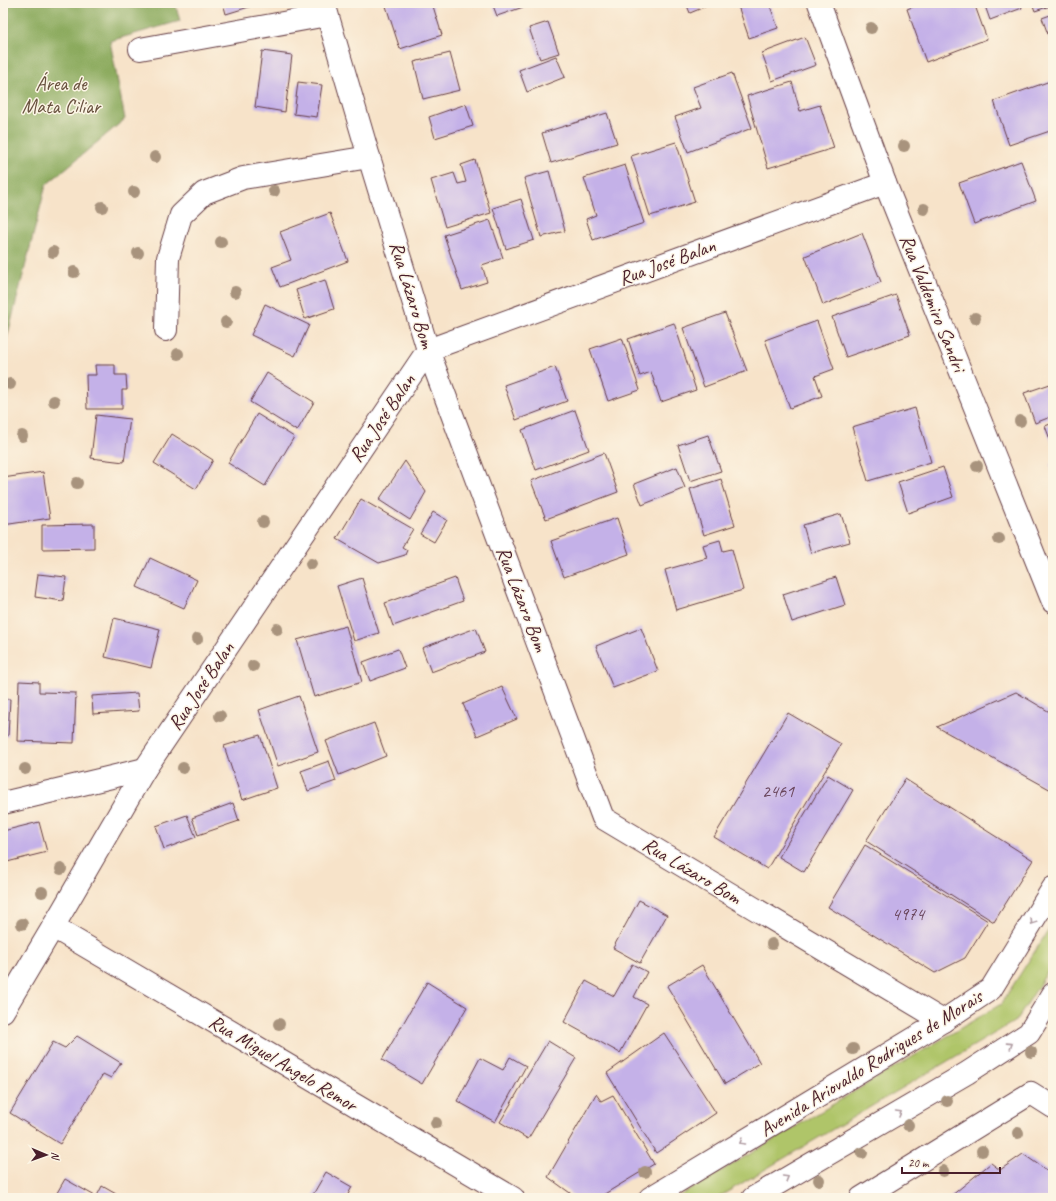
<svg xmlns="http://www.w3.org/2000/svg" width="1056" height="1201" font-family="Caveat,sans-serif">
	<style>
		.green { fill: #afc569; stroke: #7c724a }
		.forest { fill: #8baa5d; stroke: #6a6444 }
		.building { fill: #c4b1e8 }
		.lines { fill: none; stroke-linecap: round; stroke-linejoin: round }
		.minor-casing { stroke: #643c43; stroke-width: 24 }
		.tertiary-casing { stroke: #643c43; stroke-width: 24 }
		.minor { stroke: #fff; stroke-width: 22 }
		.tertiary { stroke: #fff; stroke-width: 22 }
		.tree { fill: #a8937d }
		.oneway { stroke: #ae9aa0 }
		.labels { text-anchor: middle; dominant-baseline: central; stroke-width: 3; stroke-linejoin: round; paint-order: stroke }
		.number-label { font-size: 18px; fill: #68445a }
		.park-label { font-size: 20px; fill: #68513e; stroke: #fcf5e5 }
		.street-label { font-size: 20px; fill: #4a1f2b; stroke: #fcf5e5 }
	</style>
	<rect width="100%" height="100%" fill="#fcf5e5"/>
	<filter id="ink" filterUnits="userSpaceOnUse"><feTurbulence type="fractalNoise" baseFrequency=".025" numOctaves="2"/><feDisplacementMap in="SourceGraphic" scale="8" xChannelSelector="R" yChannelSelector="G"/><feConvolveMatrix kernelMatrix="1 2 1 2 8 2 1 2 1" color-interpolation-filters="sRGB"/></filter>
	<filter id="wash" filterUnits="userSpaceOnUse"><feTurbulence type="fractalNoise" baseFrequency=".012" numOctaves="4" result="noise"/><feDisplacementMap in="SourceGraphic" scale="16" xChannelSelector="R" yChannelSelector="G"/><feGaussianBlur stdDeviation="0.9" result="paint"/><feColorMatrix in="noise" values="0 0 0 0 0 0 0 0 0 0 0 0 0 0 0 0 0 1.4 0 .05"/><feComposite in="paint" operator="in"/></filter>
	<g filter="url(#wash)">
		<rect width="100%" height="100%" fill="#f7e3c9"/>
		<polygon class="green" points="1053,923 1053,963 1017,1020 717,1198 676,1198 1001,1004"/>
		<polygon class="forest" points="3,3 175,3 180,21 110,41 125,119 46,185 7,338 3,344"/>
		<g id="blocks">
			<g class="building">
				<polygon points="223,3 262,3 226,14"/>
				<polygon points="385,3 432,3 442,35 400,49"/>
				<polygon points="492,3 528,3 529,5 497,16"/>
				<polygon points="686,3 708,3 709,5 690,13"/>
				<polygon points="737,3 769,3 778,28 749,38"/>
				<polygon points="923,3 974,3 987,39 926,62 907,9"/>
				<polygon points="984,3 1020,3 1022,8 990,20"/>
				<polygon points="1032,3 1053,3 1053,5 1035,11"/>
				<polygon points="1053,14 1053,48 1042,18"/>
				<polygon points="548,22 559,53 540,59 529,28"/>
				<polygon points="805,37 816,65 772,81 762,53"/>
				<polygon points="262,51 292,55 285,112 255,107"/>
				<polygon points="450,53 460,90 423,99 414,62"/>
				<polygon points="556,56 565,77 527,92 519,70"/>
				<polygon points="732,73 752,128 688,152 675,117 701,108 693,87"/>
				<polygon points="1053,80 1053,130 1009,145 994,101"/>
				<polygon points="298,82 322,85 317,117 294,114"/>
				<polygon points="792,82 800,111 820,105 834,148 768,168 747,96"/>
				<polygon points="466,104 473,126 435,138 429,117"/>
				<polygon points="607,113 617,143 551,163 542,133"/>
				<polygon points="676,142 695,202 650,216 631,156"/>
				<polygon points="475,160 491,213 445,227 431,180 454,173 458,184 466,182 461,165"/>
				<polygon points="1021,161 1036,201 974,224 959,183"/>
				<polygon points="625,165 644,223 593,240 586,219 596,215 584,178"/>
				<polygon points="549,171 565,231 541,237 524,178"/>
				<polygon points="521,199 534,240 506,249 493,208"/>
				<polygon points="330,213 348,261 280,287 272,267 291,260 280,232"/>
				<polygon points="490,220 503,258 482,265 487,282 462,290 444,235"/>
				<polygon points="862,233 881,282 823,305 805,256"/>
				<polygon points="325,280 334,309 305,319 296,290"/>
				<polygon points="896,295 910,335 846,357 832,317"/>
				<polygon points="265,304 309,325 295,356 251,335"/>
				<polygon points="725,313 747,371 704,387 683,328"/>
				<polygon points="817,321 834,369 815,376 822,396 790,408 765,340"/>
				<polygon points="674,323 696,390 661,402 651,372 640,376 628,339"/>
				<polygon points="622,338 640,390 608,401 590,349"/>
				<polygon points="95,365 115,365 115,375 126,375 127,390 122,390 122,409 87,409 86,375 96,375"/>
				<polygon points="555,367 567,401 516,420 504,385"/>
				<polygon points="267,373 314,402 297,431 250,402"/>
				<polygon points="1053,383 1053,416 1035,423 1024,393"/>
				<polygon points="915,408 931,462 868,481 852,427"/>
				<polygon points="575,410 589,450 536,470 522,430"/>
				<polygon points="257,414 294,437 265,486 228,463"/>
				<polygon points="96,415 130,419 124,462 91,458"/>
				<polygon points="1053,423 1053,447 1045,426"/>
				<polygon points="172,434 213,460 196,489 154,463"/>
				<polygon points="708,435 721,471 690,481 678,445"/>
				<polygon points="604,453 618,492 546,519 531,481"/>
				<polygon points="405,461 426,492 410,520 379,500"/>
				<polygon points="1053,463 1053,473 1050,464"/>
				<polygon points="677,467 685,488 642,505 634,484"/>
				<polygon points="943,467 953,497 908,513 898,482"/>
				<polygon points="43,472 50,518 3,525 3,478"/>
				<polygon points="721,479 735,525 704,535 690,489"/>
				<polygon points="361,499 413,529 402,547 407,550 405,555 379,563 337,539"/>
				<polygon points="433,512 447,520 434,542 420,534"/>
				<polygon points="841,514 850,542 811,553 803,525"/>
				<polygon points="617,518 629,554 564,577 551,541"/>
				<polygon points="94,524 94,548 42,549 42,525"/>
				<polygon points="720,540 723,551 732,549 743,590 676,610 665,570 707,558 703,545"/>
				<polygon points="150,558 197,580 184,608 137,587"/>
				<polygon points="38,574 66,577 63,601 35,597"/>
				<polygon points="836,577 845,605 792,622 783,594"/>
				<polygon points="362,578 379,633 354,641 337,586"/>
				<polygon points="455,578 463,601 393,626 385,603"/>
				<polygon points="114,618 160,629 151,668 105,657"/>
				<polygon points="346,626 362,682 314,697 297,640"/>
				<polygon points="476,628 485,652 431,672 422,648"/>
				<polygon points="641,628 658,671 613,688 596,646"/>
				<polygon points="398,649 405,668 370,681 363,662"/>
				<polygon points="19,681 39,682 39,692 76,693 74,743 17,741"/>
				<polygon points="502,687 517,719 477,736 463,704"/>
				<polygon points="1016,692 1053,714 1053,791 937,727"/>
				<polygon points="137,693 139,711 93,714 92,696"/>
				<polygon points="299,696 318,752 278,766 259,710"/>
				<polygon points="3,699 10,699 8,736 3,736"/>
				<polygon points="788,713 841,744 767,869 714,837"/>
				<polygon points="374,723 386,756 339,775 326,741"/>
				<polygon points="260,735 277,788 242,800 224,746"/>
				<polygon points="329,761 336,781 308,791 301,771"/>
				<polygon points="828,775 853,790 804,872 779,857"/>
				<polygon points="905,779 1033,860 994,922 866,841"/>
				<polygon points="233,803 239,821 198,835 192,818"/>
				<polygon points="187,815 196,837 164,849 156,826"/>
				<polygon points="39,822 47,852 3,863 3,831"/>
				<polygon points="865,845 988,921 965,958 935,973 828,907"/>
				<polygon points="639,900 667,915 640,963 613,948"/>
				<polygon points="632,964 647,972 634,997 647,1004 620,1053 564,1022 586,981 614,996"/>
				<polygon points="702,965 760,1063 725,1084 667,986"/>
				<polygon points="427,982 467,1007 422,1084 382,1060"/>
				<polygon points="664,1033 716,1113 656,1153 607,1073"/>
				<polygon points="77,1036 121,1063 111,1078 103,1074 60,1144 10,1113 53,1042 65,1048"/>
				<polygon points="548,1041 576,1058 528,1139 500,1122"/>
				<polygon points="510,1057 526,1066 495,1122 457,1101 480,1058 503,1070"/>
				<polygon points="596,1094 601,1101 613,1095 654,1164 598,1198 577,1198 548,1177"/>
				<polygon points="1023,1154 1049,1172 1053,1167 1053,1198 952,1198 951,1196 991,1163 1000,1170"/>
				<polygon points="326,1172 352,1187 346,1198 311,1198"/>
				<polygon points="65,1179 95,1196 94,1198 54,1198"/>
				<polygon points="102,1186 123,1198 96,1198"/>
			</g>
		</g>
	</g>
	<g filter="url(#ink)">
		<use href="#blocks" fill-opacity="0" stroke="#643c43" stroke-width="1"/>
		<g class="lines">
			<defs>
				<g id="minor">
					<polyline points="324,3 369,157 428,350 603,818 943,1021"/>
					<polyline points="819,3 885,183 1053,602"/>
					<polyline points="140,49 327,15"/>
					<polyline points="166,330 168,258 181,215 204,193 243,178 369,157"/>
					<polyline points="3,803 145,769"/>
					<polyline points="53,927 513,1198"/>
					<polyline points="3,1011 53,927 145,769 428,350 885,183"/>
					<polyline points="861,1198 1031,1093 1053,1107"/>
				</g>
				<g id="tertiary">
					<polyline points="650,1198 943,1021 991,989 1053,888"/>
					<polyline points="753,1198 967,1073 1029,1033 1053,994"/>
				</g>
			</defs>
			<use href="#minor" class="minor-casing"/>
			<use href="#tertiary" class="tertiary-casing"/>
			<use href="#minor" class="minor"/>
			<use href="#tertiary" class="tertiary"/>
		</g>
		<g class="tree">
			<circle cx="871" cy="28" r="6"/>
			<circle cx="904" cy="146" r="6"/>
			<circle cx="155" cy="157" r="6"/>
			<circle cx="274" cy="191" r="6"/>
			<circle cx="134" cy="192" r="6"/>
			<circle cx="102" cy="207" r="6"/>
			<circle cx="924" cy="209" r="6"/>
			<circle cx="221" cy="242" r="6"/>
			<circle cx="53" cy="252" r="6"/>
			<circle cx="138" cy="253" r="6"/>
			<circle cx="74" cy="272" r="6"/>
			<circle cx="235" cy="292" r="6"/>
			<circle cx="975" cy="318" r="6"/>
			<circle cx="226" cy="322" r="6"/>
			<circle cx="178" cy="354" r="6"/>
			<circle cx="10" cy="384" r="6"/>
			<circle cx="54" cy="401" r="6"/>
			<circle cx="1020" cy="421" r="6"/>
			<circle cx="22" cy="436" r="6"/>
			<circle cx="977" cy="466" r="6"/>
			<circle cx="77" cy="483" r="6"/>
			<circle cx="263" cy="522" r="6"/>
			<circle cx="999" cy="539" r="6"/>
			<circle cx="311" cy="564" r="6"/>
			<circle cx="277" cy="629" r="6"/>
			<circle cx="197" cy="639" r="6"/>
			<circle cx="253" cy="666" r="6"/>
			<circle cx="220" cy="716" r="6"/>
			<circle cx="183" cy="768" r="6"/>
			<circle cx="25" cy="769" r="6"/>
			<circle cx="61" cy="869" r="6"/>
			<circle cx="42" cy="892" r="6"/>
			<circle cx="22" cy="924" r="6"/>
			<circle cx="772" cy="944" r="6"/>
			<circle cx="279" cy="1024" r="6"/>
			<circle cx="853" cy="1049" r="6"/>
			<circle cx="1031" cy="1052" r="6"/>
			<circle cx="947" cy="1101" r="6"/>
			<circle cx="436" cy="1123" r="6"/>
			<circle cx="908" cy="1125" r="6"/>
			<circle cx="1018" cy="1133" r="6"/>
			<circle cx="982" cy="1151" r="6"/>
			<circle cx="862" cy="1153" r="6"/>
			<circle cx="943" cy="1171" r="6"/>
			<circle cx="645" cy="1172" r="6"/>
			<circle cx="819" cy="1180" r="6"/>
		</g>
		<defs><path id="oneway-chevron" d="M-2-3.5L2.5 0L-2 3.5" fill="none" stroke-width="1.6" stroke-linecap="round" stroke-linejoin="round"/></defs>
		<g class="oneway">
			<use href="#oneway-chevron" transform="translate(1033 922) rotate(122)"/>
			<use href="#oneway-chevron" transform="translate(1010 1045) rotate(-33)"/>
			<use href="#oneway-chevron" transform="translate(899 1113) rotate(-30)"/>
			<use href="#oneway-chevron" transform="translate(742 1142) rotate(149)"/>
			<use href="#oneway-chevron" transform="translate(786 1178) rotate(-30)"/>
		</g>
	</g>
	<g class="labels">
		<g class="number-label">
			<text x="778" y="791">2461</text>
			<text x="908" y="914">4974</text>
		</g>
		<g class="park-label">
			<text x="61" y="83">Área de<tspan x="61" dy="23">Mata Ciliar</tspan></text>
		</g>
		<g class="street-label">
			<text transform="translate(667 262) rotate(-20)">Rua José Balan</text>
			<text transform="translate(412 295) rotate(73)">Rua Lázaro Bom</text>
			<text transform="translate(933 303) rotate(68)">Rua Valdemiro Sandri</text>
			<text transform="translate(382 418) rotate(-56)">Rua José Balan</text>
			<text transform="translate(522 599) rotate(69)">Rua Lázaro Bom</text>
			<text transform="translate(201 686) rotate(-56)">Rua José Balan</text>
			<text transform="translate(692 871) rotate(31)">Rua Lázaro Bom</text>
			<text transform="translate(283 1063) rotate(31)">Rua Miguel Angelo Remor</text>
			<text transform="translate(871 1063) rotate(-32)">Avenida Ariovaldo Rodrigues de Morais</text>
		</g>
	</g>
	<rect width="1056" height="1201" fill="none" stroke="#fcf5e5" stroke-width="16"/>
	<g transform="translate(46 1155) rotate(92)" stroke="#fcf5e5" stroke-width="3" paint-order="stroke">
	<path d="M0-3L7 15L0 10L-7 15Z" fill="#4a1f2b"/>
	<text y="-6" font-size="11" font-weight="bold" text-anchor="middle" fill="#4a1f2b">N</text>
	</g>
	<path d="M902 1167v6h98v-6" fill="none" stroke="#4a1f2b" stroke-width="2"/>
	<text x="908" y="1167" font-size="12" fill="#4a1f2b" stroke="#fcf5e5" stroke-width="3" paint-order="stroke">20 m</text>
</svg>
